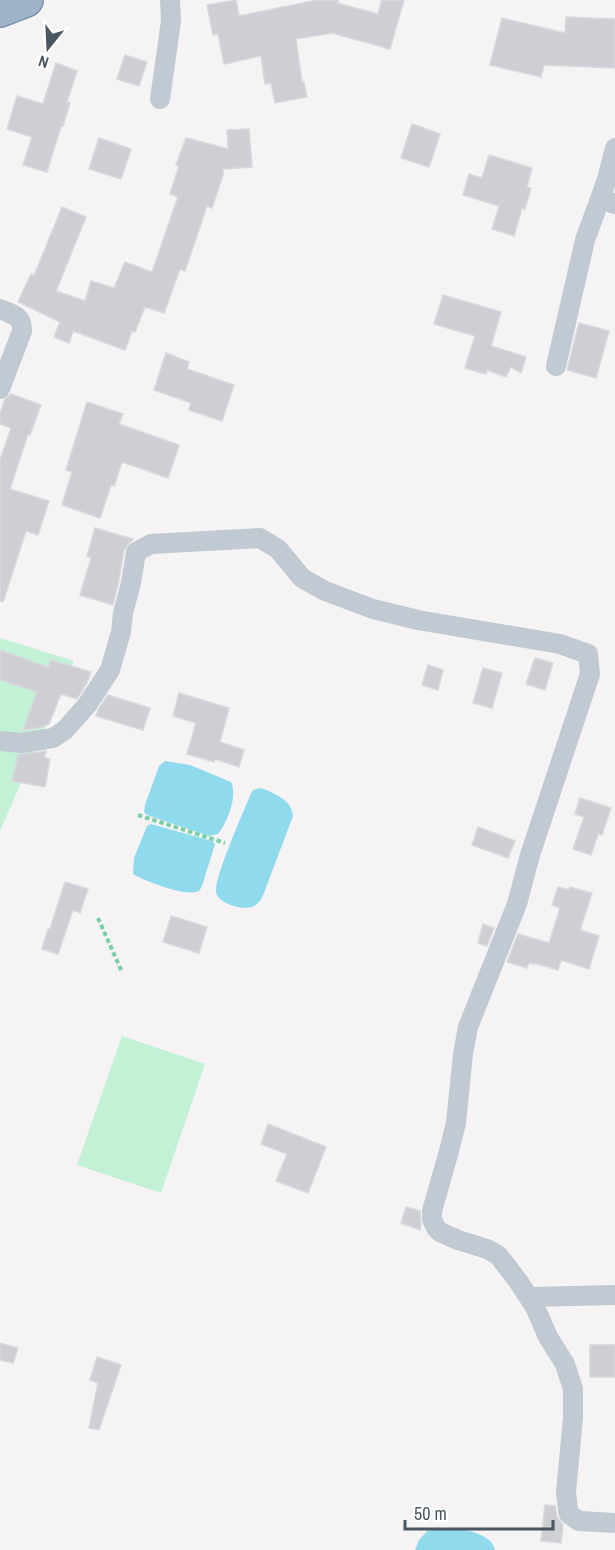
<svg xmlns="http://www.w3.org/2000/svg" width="615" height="1550" font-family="'Archivo Narrow',sans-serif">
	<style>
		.green { fill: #c3f1d5 }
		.water { fill: #90daee }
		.building { fill: #cdcfd5; stroke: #d7d9de; stroke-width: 1.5 }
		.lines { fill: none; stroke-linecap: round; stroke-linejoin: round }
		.trunk-casing { stroke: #7690ad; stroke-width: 36 }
		.path { stroke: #7ad0a6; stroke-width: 4; stroke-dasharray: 4.5 3; stroke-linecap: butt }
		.minor { stroke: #c1cad2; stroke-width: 20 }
		.trunk { stroke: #9fb4c9; stroke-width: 33 }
	</style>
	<rect width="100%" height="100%" fill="#f5f3f3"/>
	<g class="green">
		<polygon points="0,638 74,661 0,831"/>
		<polygon points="122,1036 205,1064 161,1193 77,1165"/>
	</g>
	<g class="water">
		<path d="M 165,761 L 190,765 L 231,782 C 238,797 227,822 218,834 L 209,836 L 147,815 L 144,812 L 145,805 L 159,766 Z"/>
		<path d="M 261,788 C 274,793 292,800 293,816 L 262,898 C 259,902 257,905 252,907 C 242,910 218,904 216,892 C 214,878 243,813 250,796 L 253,790 Z"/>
		<path d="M 151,824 L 212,841 L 215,844 L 202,886 C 200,889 200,892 195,892 C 182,895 144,881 133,874 L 134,858 L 147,826 Z"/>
		<path d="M 463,1529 C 475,1533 492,1536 495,1550 L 415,1550 L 419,1540 L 428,1530 Z"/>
	</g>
	<g class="building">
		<polygon points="236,0 239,16 317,0 338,0 337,3 378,14 382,0 404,0 390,49 332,33 296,39 302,82 304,82 307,97 275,103 271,83 265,84 261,56 224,64 218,34 213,35 207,5"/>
		<polygon points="566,17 615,19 615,68 544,65 541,77 490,65 502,18 565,33"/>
		<polygon points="125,55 147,62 139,86 117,79"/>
		<polygon points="56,63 77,71 67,102 70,103 63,126 61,126 47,172 23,165 32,137 7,129 17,96 43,104"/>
		<polygon points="412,124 440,134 429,167 401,158"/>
		<polygon points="249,129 252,167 223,169 223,175 212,208 207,206 185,271 180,269 164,313 145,307 135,332 132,331 125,350 73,331 69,343 54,337 60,322 18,302 31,274 34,276 62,207 86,217 56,291 85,301 91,281 114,288 125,262 152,272 178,197 170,194 179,166 176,165 186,138 228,149 227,130"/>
		<polygon points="99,138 131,149 121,179 89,169"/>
		<polygon points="489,155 532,168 527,187 531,188 525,209 522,208 514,236 492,229 499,206 463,195 469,174 482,178"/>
		<polygon points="443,295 501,312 491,346 526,357 521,373 511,367 506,377 487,370 486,374 465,368 475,336 434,324"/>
		<polygon points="579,323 609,331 596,378 567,370"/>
		<polygon points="166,353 189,362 187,369 234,385 222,421 189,410 191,403 154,390"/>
		<polygon points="11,394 41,405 30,435 28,434 10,489 49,501 38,535 26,531 3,602 0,601 0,460 11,428 0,424 0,414 5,399"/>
		<polygon points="87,402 123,414 119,424 179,445 168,478 122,462 114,486 111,485 100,518 62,505 72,472 66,470"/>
		<polygon points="95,528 133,539 127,545 124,550 119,580 113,605 80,595 91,558 87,556"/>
		<polygon points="0,650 48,667 51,660 91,672 87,683 77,699 61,694 49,724 38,728 23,730 37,692 0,680"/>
		<polygon points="535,658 553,663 545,690 526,684"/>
		<polygon points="428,665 443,670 438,690 422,685"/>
		<polygon points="483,668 502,673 492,708 473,703"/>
		<polygon points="179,693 229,708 220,742 244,750 239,767 215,759 214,762 187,754 196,723 173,716"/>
		<polygon points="108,695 150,708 143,730 96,716 98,710"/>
		<polygon points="46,751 44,757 50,759 45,787 12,781 18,755"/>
		<polygon points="580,798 611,808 602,835 598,834 591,855 573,849 584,817 575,814"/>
		<polygon points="478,827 515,841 508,858 472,845"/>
		<polygon points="65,882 88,889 80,913 73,910 58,954 42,949 48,929 50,929"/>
		<polygon points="558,887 568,890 570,887 592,893 580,930 599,936 589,969 561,960 558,970 534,963 534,964 529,963 527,968 507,962 518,934 549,943 560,908 552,905"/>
		<polygon points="171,916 207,927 199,953 163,942"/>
		<polygon points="483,924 494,928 487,946 478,943"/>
		<polygon points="268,1124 326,1147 308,1193 276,1181 287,1154 261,1144"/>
		<polygon points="406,1207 420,1211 421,1225 420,1230 401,1223"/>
		<polygon points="0,1343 18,1348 13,1363 0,1360"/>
		<rect x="590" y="1345" width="25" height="32"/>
		<polygon points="97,1357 121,1365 99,1430 89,1428 98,1383 90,1380"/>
		<polygon points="545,1505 555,1506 557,1517 563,1525 561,1543 541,1541"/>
	</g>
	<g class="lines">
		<defs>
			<polyline id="trunk" points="0,10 26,0"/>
		</defs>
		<use href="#trunk" class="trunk-casing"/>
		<g class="path">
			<polyline points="138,815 225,843"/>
			<polyline points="98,918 122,972"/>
		</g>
		<g class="minor">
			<polyline points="160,99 171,21 170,0"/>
			<polyline points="615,148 607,179 600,199 615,204"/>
			<path d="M 0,309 C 12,314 23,316 22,331 L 0,389"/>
			<polyline points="556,366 585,240 600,199"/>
			<polyline points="0,741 21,743 53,738 65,730 87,705 110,670 121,632 123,613 131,583 136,552 151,544 260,538 278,549 302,578 325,591 373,609 418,620 560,644 588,654 590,674 530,855 517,904 468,1027 463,1054 456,1123 449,1151 432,1211 432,1219 436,1228 440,1232 458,1240 487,1249 498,1255 518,1281 535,1307 548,1337 565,1364 573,1389 573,1418 566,1492 568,1510 569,1514 579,1521 615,1523"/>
			<polyline points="530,1297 615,1295"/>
		</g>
		<use href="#trunk" class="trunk"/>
	</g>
	<g transform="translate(48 48) rotate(198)" stroke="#ffffff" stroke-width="4.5" paint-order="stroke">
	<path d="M0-4.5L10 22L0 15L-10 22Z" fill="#4a5661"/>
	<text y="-9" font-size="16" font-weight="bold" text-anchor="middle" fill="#4a5661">N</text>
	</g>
	<path d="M405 1520v9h148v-9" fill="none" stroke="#4a5661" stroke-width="3"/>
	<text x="414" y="1520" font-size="18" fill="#4a5661" stroke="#ffffff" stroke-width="4.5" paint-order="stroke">50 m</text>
</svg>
